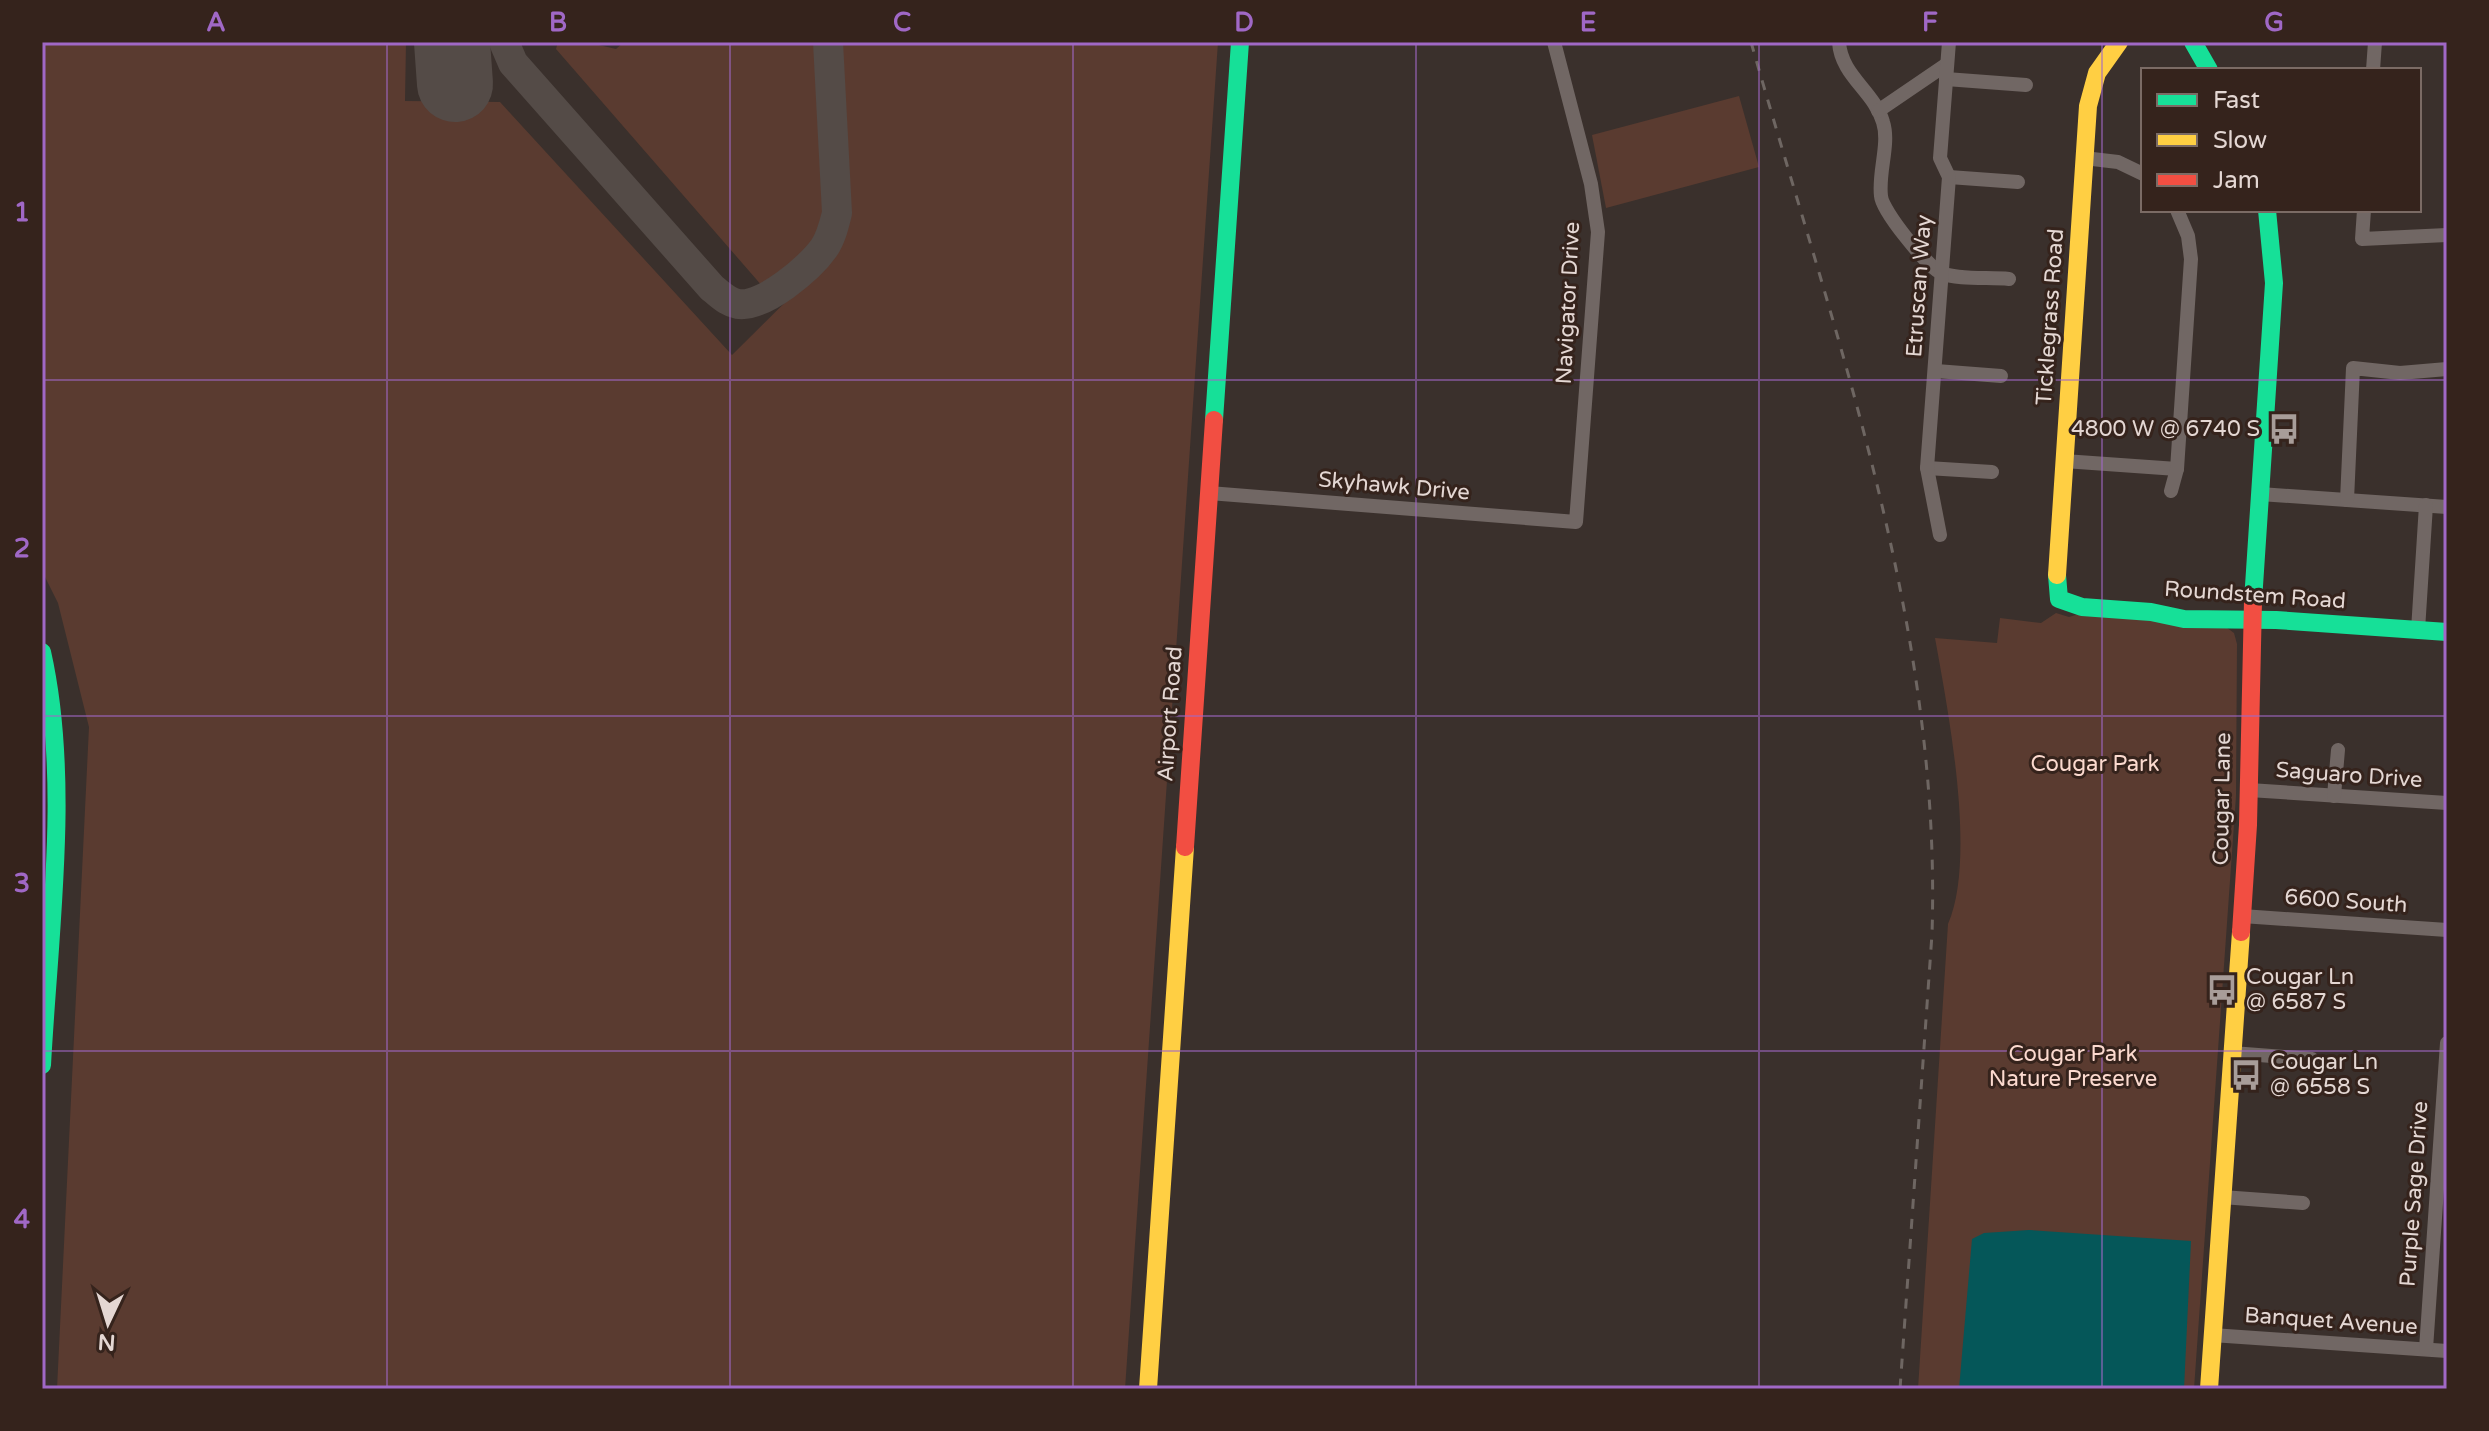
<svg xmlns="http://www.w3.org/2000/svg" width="2489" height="1431" font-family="'Varela Round',sans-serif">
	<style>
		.green { fill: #5a3b30 }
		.water { fill: #055759 }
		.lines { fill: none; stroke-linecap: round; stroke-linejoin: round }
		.taxiway { stroke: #544b47; stroke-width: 30 }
		.runway { stroke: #544b47; stroke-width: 76 }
		.street { stroke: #716764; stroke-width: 14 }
		.fast { stroke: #16e098; stroke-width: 18 }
		.slow { stroke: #ffcf43; stroke-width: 18 }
		.jam { stroke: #f24e42; stroke-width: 18 }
		.rail { stroke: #6e6662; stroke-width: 3; stroke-dasharray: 10 10; stroke-linecap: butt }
		.grid { fill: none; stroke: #a068c6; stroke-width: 2; stroke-opacity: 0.55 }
		.labels { text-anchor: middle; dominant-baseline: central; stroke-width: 6; stroke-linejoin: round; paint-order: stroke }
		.street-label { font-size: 22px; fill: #e4d7d3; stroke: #35231c }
		.poi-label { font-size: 22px; fill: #e4d7d3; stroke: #35231c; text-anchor: start }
		.park-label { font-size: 22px; fill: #fcdacf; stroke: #35231c }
		.neatline { fill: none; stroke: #a068c6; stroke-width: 3 }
		.grid-label { font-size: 26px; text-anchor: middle; font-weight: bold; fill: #a068c6 }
	</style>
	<rect width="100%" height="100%" fill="#3a302c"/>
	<g class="green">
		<polygon points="42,42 406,42 405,101 500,102 732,355 841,247 851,211 841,42 1218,42 1125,1389 57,1389 89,727 58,603 42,571"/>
		<path d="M 558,42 L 586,42 L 616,49 L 624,42 L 815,42 L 825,215 C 819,247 786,266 763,287 L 556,49 Z"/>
		<polygon points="1739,96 1759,167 1606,208 1592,135"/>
		<path d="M 2056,613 L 2069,617 L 2082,613 L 2226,627 L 2234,633 L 2237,644 L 2236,796 L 2194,1389 L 1918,1389 L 1948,924 C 1977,858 1948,710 1935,638 L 1997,643 L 2000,618 L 2041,623 Z"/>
	</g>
	<polygon class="water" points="2029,1230 2191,1241 2184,1389 1959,1389 1972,1239 1984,1233"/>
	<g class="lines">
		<path class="taxiway" d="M 504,42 L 513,63 L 712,288 C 720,294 727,302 738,304 C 763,308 810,268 824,248 C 831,238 834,225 837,213 L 828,42"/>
		<polyline class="runway" points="452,42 455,84"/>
		<g class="street">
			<path d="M 1839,42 C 1841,76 1874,91 1883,122 C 1890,144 1878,172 1881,196 C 1882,211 1927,266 1941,273 C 1958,280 1989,277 2009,279"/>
			<polyline points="2373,70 2375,42"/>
			<polyline points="1946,79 2026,85"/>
			<polyline points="1878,111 1947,64"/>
			<polyline points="2084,158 2118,162 2143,174"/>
			<polyline points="1949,177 2018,182"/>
			<polyline points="2364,210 2362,239 2447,235"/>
			<polyline points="1936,371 2001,376"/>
			<polyline points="2064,461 2177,469"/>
			<polyline points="1927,468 1992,472"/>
			<polyline points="2171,491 2177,469 2191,259 2188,236 2177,210"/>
			<polyline points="1209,493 1576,522 1598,232 1591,184 1554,42"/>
			<polyline points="2260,494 2447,507"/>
			<polyline points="2347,500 2353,368 2400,373 2447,369"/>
			<polyline points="1940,535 1927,468 1949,177 1940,158 1949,42"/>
			<polyline points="2418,630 2426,505"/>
			<polyline points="2249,790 2447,803"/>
			<polyline points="2334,796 2338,750"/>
			<polyline points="2242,916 2447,930"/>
			<polyline points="2232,1053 2312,1059"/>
			<polyline points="2222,1197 2303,1203"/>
			<polyline points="2212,1335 2447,1351"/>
			<polyline points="2426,1349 2447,1043"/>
		</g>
		<g class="fast">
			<polyline points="2193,42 2209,70"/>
			<polyline points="1214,420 1240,42"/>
			<polyline points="2057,575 2059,599 2082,607 2151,612 2184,619 2276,620 2447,632"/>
			<polyline points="2253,601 2274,283 2267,210"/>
			<path d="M 42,652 C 71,781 49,932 42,1065"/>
		</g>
		<g class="slow">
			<polyline points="2057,575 2088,106 2097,73 2119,42"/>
			<polyline points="1148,1389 1185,847"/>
			<polyline points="2209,1389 2241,932"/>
		</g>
		<g class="jam">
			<polyline points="1185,847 1214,420"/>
			<polyline points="2241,932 2248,825 2253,601"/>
		</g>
		<path class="rail" d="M 1751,42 C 1834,334 1942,626 1932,934 L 1900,1389"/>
	</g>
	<path class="grid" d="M 387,42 L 387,1389M 730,42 L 730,1389M 1073,42 L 1073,1389M 1416,42 L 1416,1389M 1759,42 L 1759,1389M 2102,42 L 2102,1389M 42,380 L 2447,380M 42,716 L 2447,716M 42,1051 L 2447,1051"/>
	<defs>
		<symbol id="bus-bare" viewBox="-9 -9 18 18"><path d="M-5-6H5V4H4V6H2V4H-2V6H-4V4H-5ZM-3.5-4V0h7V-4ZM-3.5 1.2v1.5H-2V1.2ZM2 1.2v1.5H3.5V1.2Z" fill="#a89d99" stroke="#35231c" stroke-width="2.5" paint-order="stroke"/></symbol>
	</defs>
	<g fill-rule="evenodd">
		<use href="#bus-bare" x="2262" y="407" width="44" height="44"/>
		<use href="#bus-bare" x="2200" y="968" width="44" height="44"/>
		<use href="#bus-bare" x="2224" y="1053" width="44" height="44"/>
	</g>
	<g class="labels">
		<g class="street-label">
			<text transform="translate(1919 286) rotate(-86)">Etruscan Way</text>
			<text transform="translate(1568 303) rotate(-87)">Navigator Drive</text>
			<text transform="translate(2050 317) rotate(-86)">Ticklegrass Road</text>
			<text transform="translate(1394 486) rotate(5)">Skyhawk Drive</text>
			<text transform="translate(2255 595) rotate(4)">Roundstem Road</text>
			<text transform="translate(1170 714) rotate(-86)">Airport Road</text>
			<text transform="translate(2349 775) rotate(4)">Saguaro Drive</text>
			<text transform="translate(2222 799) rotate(-89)">Cougar Lane</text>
			<text transform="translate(2346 901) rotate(4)">6600 South</text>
			<text transform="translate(2414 1194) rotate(-86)">Purple Sage Drive</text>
			<text transform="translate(2331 1321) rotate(4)">Banquet Avenue</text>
		</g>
		<g class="poi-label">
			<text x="2260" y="429" text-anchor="end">4800 W @ 6740 S</text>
			<text x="2246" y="977">Cougar Ln<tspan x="2246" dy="25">@ 6587 S</tspan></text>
			<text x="2270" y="1062">Cougar Ln<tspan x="2270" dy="25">@ 6558 S</tspan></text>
		</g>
		<g class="park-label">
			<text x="2095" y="764">Cougar Park</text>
			<text x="2073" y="1054">Cougar Park<tspan x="2073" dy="25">Nature Preserve</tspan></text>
		</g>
	</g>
	<rect width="2489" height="1431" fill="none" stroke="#35231c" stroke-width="88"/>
	<rect x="2141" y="68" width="280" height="144" fill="#35231c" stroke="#7b6b65" stroke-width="2"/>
	<rect x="2157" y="94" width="40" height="12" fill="#16e098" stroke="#7b6b65" stroke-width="2"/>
	<text x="2213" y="108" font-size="24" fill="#e4d7d3">Fast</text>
	<rect x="2157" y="134" width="40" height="12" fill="#ffcf43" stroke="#7b6b65" stroke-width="2"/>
	<text x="2213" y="148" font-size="24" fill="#e4d7d3">Slow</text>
	<rect x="2157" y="174" width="40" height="12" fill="#f24e42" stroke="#7b6b65" stroke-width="2"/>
	<text x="2213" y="188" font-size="24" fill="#e4d7d3">Jam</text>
	<g transform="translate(108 1323) rotate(184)" stroke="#35231c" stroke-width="6" paint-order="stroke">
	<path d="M0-6L14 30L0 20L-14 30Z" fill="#e4d7d3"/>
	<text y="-12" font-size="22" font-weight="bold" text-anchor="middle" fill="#e4d7d3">N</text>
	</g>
	<rect x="44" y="44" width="2401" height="1343" class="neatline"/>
	<g class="grid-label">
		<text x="216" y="31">A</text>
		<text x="558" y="31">B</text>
		<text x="902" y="31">C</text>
		<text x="1244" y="31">D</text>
		<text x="1588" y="31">E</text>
		<text x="1930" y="31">F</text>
		<text x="2274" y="31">G</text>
		<text x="22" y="221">1</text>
		<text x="22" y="557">2</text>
		<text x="22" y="892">3</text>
		<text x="22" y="1228">4</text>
	</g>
</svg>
